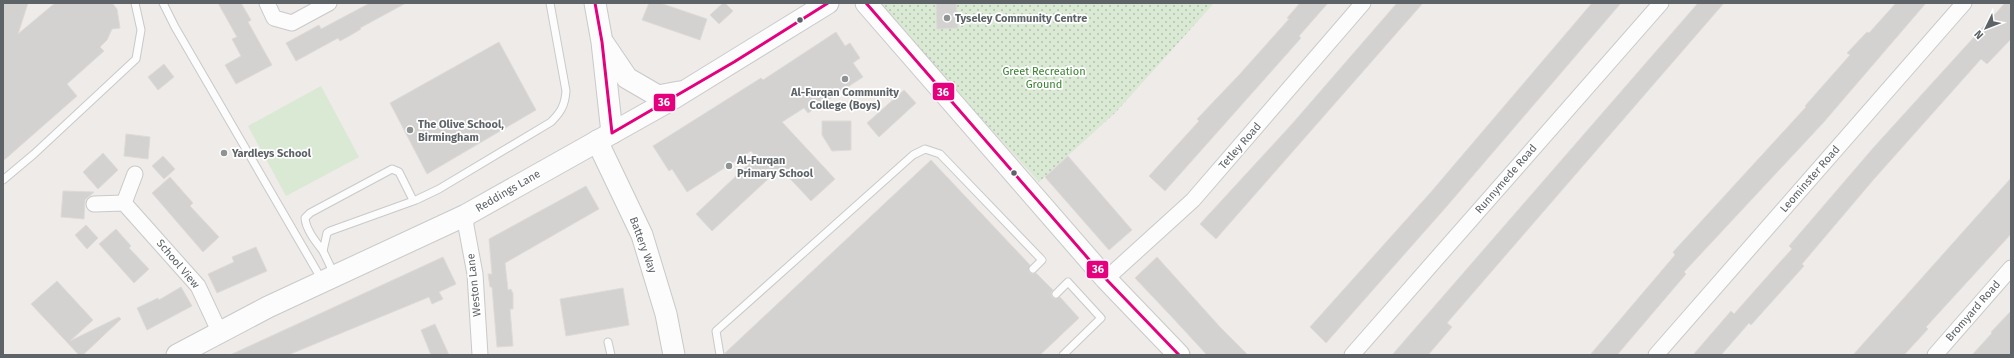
<svg xmlns="http://www.w3.org/2000/svg" width="2014" height="358" font-family="'Fira Sans',sans-serif">
	<style>
		.park { fill: url(#park-dots) }
		.garden { fill: #d9e9d3 }
		.building { fill: #d4d2d1; stroke: #dddad8 }
		.lines { fill: none; stroke-linecap: round; stroke-linejoin: round }
		.lane-casing { stroke: #c9c9c9; stroke-width: 9 }
		.street-casing { stroke: #c9c9c9; stroke-width: 17 }
		.secondary-casing { stroke: #c9c9c9; stroke-width: 23 }
		.lane { stroke: #fcfcfc; stroke-width: 7 }
		.street { stroke: #fcfcfc; stroke-width: 15 }
		.secondary { stroke: #fcfcfc; stroke-width: 21 }
		.bus-1-casing { stroke: #fff; stroke-width: 6 }
		.bus-1 { stroke: #e5007d; stroke-width: 3 }
		.poi-dot { fill: #909394; stroke: #fff; stroke-width: 1.5 }
		.bus-dot { fill: #5d6367; stroke: #fff; stroke-width: 1.5 }
		.labels { text-anchor: middle; dominant-baseline: central; stroke-width: 3.5; stroke-linejoin: round; paint-order: stroke }
		.poi-label { font-size: 11px; font-weight: bold; fill: #5d6367; stroke: #fff; text-anchor: start }
		.park-label { font-size: 11px; fill: #3a8231; stroke: #fff }
		.street-label { font-size: 11px; fill: #5d6367; stroke: #fff }
		.line-badge { stroke: #fff; stroke-width: 1.5 }
		.badge-label { font-size: 11px; text-anchor: middle; font-weight: bold; fill: #fff }
	</style>
	<defs>
		<pattern id="park-dots" width="8" height="8" patternUnits="userSpaceOnUse"><rect width="8" height="8" fill="#d9e9d3"/><path d="M2 2h.1M6 6h.1" fill="none" stroke="#b3c0af" stroke-width="1.8" stroke-linecap="round"/></pattern>
	</defs>
	<rect width="100%" height="100%" fill="#eeebe8"/>
	<polygon class="park" points="877,3 1214,3 1116,112 1039,182"/>
	<polygon class="garden" points="321,86 359,157 286,196 248,126"/>
	<g class="building">
		<polygon points="3,3 28,3 18,34 55,3 112,3 117,9 120,28 112,29 107,40 100,47 104,51 67,84 77,96 3,161"/>
		<polygon points="218,3 241,3 251,20 248,22 272,65 236,84 225,65 241,56 232,39 237,37"/>
		<polygon points="370,3 406,3 360,28 361,29 351,35 340,41 338,38 296,61 286,43 319,25 321,29"/>
		<polygon points="649,3 660,3 707,19 700,40 642,20"/>
		<polygon points="723,3 725,3 733,11 719,24 710,15"/>
		<polygon points="936,3 956,3 958,28 937,29"/>
		<polygon points="1300,3 1328,3 1299,36 1301,38 1165,191 1149,176 1199,121 1197,119 1239,75 1289,19 1287,18"/>
		<polygon points="1397,3 1423,3 1216,239 1200,224 1292,124"/>
		<polygon points="1592,3 1621,3 1447,206 1326,343 1310,327 1431,192"/>
		<polygon points="1698,3 1724,3 1447,323 1452,327 1428,355 1392,355"/>
		<polygon points="1896,3 1926,3 1823,123 1684,272 1686,274 1617,355 1590,355 1675,255 1673,252 1806,107 1805,106 1850,55 1847,53 1867,32 1869,33"/>
		<polygon points="2005,3 2011,3 2011,39 1987,64 1981,59 1874,179 1802,264 1804,266 1751,325 1749,323 1721,355 1693,355 1731,311 1734,314 1780,262 1792,249 1789,246 1874,147"/>
		<polygon points="836,32 845,46 850,43 860,58 853,63 863,77 808,113 804,108 782,122 835,179 811,201 780,168 712,231 696,214 756,157 751,151 687,192 672,169 669,171 653,146 761,78 763,80"/>
		<polygon points="499,42 536,110 427,174 390,103"/>
		<polygon points="164,64 174,77 158,90 148,77"/>
		<polygon points="904,90 916,103 879,137 867,123"/>
		<polygon points="822,121 851,121 851,150 832,151 822,135"/>
		<polygon points="126,134 150,137 148,159 124,156"/>
		<polygon points="103,153 118,170 98,189 83,172"/>
		<polygon points="163,156 175,169 164,179 152,166"/>
		<polygon points="1068,156 1132,230 1109,250 1045,177"/>
		<polygon points="931,160 1030,265 1029,272 1032,274 1036,273 1053,290 1051,293 1052,297 1055,299 1060,297 1079,318 1040,355 725,355 725,353"/>
		<polygon points="170,177 193,203 190,206 219,237 203,252 152,193"/>
		<polygon points="2011,178 2011,234 1926,327 1928,329 1904,355 1853,355"/>
		<polygon points="586,186 599,209 505,263 508,290 511,289 513,294 513,309 510,309 513,346 497,347 492,287 490,287 488,274 492,274 489,239"/>
		<polygon points="63,191 94,192 85,200 84,219 61,217"/>
		<polygon points="86,225 98,238 87,249 75,235"/>
		<polygon points="116,229 131,246 129,248 149,269 134,283 99,244"/>
		<polygon points="256,247 267,271 217,293 208,274 234,262 232,257"/>
		<polygon points="443,257 456,284 439,292 443,299 432,304 429,297 288,355 230,355"/>
		<polygon points="1157,257 1220,327 1248,355 1207,355 1171,316 1135,278"/>
		<polygon points="57,281 93,320 70,341 119,317 121,319 83,355 79,355 31,304"/>
		<polygon points="181,287 192,306 147,330 137,308 158,298 159,300"/>
		<polygon points="623,288 629,325 566,336 560,299"/>
		<polygon points="2011,311 2011,355 1972,355 1992,333 1991,332"/>
		<polygon points="435,324 449,355 431,355 421,330"/>
	</g>
	<g class="lines">
		<defs>
			<g id="lane">
				<polyline points="163,3 175,27 322,280"/>
				<polyline points="3,180 34,154 136,59 141,30 135,3"/>
				<path d="M 413,200 L 399,172 L 392,169 L 310,213 L 305,218 C 306,230 316,242 323,251 L 327,233 L 330,231 L 416,200 L 439,189 L 551,122 C 561,112 565,105 566,91 L 550,3"/>
				<polyline points="323,251 334,274"/>
				<polyline points="1056,294 1068,282 1101,318 1063,355"/>
				<polyline points="608,342 611,355"/>
				<polyline points="720,355 716,331 913,155 925,149 940,154 1042,260 1033,269"/>
			</g>
			<g id="street">
				<polyline points="267,3 274,18 292,23 329,3"/>
				<polyline points="124,203 135,174"/>
				<polyline points="94,204 124,203 198,286 220,333"/>
				<polyline points="466,215 466,226 475,274 480,355"/>
				<polyline points="1106,279 1193,200 1363,3"/>
				<polyline points="1352,355 1661,3"/>
				<polyline points="1656,355 1964,3"/>
				<polyline points="1935,355 2011,268"/>
			</g>
			<g id="secondary">
				<polyline points="595,3 602,42 612,133"/>
				<polyline points="866,3 1106,279 1179,355"/>
				<polyline points="604,44 627,78 658,96 679,92"/>
				<polyline points="597,141 642,235 666,314 674,355"/>
				<polyline points="177,355 268,307 466,215 669,101 828,3"/>
			</g>
		</defs>
		<use href="#lane" class="lane-casing"/>
		<use href="#street" class="street-casing"/>
		<use href="#secondary" class="secondary-casing"/>
		<use href="#lane" class="lane"/>
		<use href="#street" class="street"/>
		<use href="#secondary" class="secondary"/>
		<defs>
			<g id="bus-1">
				<polyline points="595,3 602,42 612,133 734,62 828,3"/>
				<polyline points="866,3 1106,279 1179,355"/>
			</g>
		</defs>
		<use href="#bus-1" class="bus-1-casing"/>
		<use href="#bus-1" class="bus-1"/>
	</g>
	<g class="poi-dot">
		<circle cx="947" cy="18" r="4"/>
		<circle cx="845" cy="79" r="4"/>
		<circle cx="410" cy="130" r="4"/>
		<circle cx="224" cy="153" r="4"/>
		<circle cx="729" cy="166" r="4"/>
	</g>
	<g class="bus-dot">
		<circle cx="800" cy="20" r="3.5"/>
		<circle cx="1014" cy="173" r="3.5"/>
	</g>
	<g class="labels">
		<g class="poi-label">
			<text x="955" y="18">Tyseley Community Centre</text>
			<text x="845" y="92" text-anchor="middle">Al-Furqan Community<tspan x="845" dy="13">College (Boys)</tspan></text>
			<text x="418" y="124">The Olive School,<tspan x="418" dy="13">Birmingham</tspan></text>
			<text x="232" y="153">Yardleys School</text>
			<text x="737" y="160">Al-Furqan<tspan x="737" dy="13">Primary School</tspan></text>
		</g>
		<g class="park-label">
			<text x="1044" y="71">Greet Recreation<tspan x="1044" dy="13">Ground</tspan></text>
		</g>
		<g class="street-label">
			<text transform="translate(1240 146) rotate(-49)">Tetley Road</text>
			<text transform="translate(1506 179) rotate(-49)">Runnymede Road</text>
			<text transform="translate(1810 179) rotate(-49)">Leominster Road</text>
			<text transform="translate(508 191) rotate(-30)">Reddings Lane</text>
			<text transform="translate(643 245) rotate(70)">Battery Way</text>
			<text transform="translate(178 264) rotate(50)">School View</text>
			<text transform="translate(474 285) rotate(-96)">Weston Lane</text>
			<text transform="translate(1973 311) rotate(-49)">Bromyard Road</text>
		</g>
	</g>
	<g class="line-badge">
		<rect x="932" y="82" width="23" height="19" rx="4" fill="#e5007d"/>
		<rect x="653" y="93" width="23" height="19" rx="4" fill="#e5007d"/>
		<rect x="1086" y="260" width="23" height="19" rx="4" fill="#e5007d"/>
	</g>
	<g class="badge-label">
		<text x="943" y="96">36</text>
		<text x="664" y="106">36</text>
		<text x="1098" y="273">36</text>
	</g>
	<rect width="2014" height="358" fill="none" stroke="#5d6367" stroke-width="8"/>
	<g transform="translate(1986 28) rotate(227)" stroke="#ffffff" stroke-width="3" paint-order="stroke">
	<path d="M0-3L7 15L0 10L-7 15Z" fill="#5d6367"/>
	<text y="-6" font-size="11" font-weight="bold" text-anchor="middle" fill="#5d6367">N</text>
	</g>
</svg>
